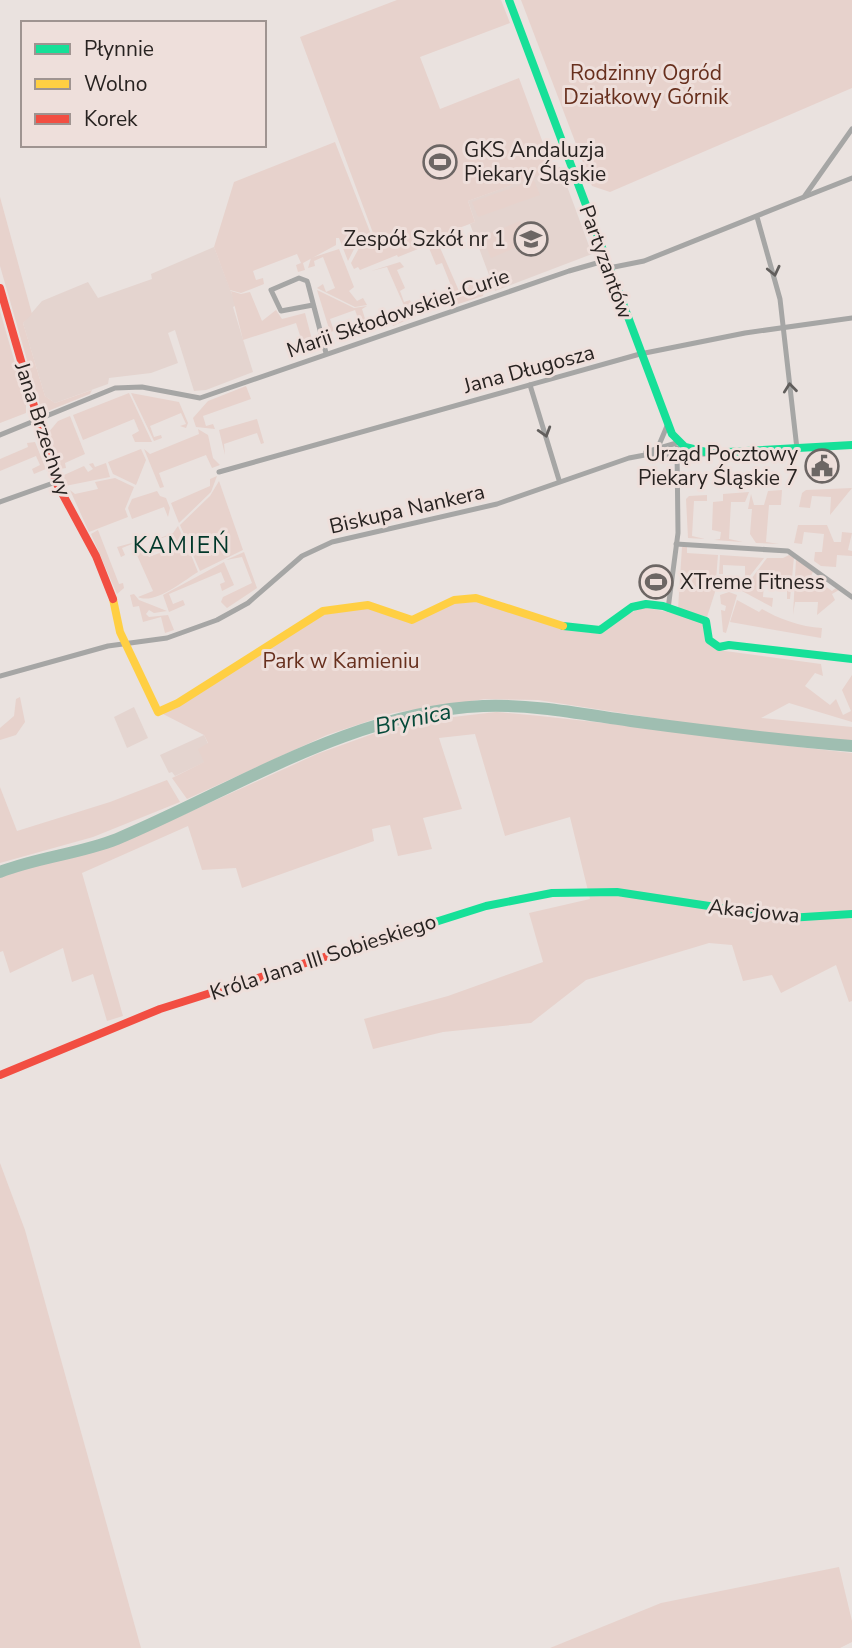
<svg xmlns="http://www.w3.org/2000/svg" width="852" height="1648" font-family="'Nunito Sans',sans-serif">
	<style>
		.built { fill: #e4d4cf }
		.green { fill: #e7d2cc }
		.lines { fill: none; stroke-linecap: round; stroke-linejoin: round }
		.river { stroke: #9fbeb1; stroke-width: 12 }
		.street { stroke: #a6a6a5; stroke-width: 5 }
		.fast { stroke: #16e098; stroke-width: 8 }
		.slow { stroke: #ffcf43; stroke-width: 8 }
		.jam { stroke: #f24e42; stroke-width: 8 }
		.oneway { stroke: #615e5c }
		.labels { text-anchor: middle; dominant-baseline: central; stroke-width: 6; stroke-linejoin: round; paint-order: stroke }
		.park-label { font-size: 21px; fill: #672f1d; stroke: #eedfdb }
		.poi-label { font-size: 21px; fill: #282321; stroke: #eedfdb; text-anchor: start }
		.street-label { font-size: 21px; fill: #282321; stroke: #eedfdb }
		.neighbourhood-label { font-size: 23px; letter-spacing: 2px; fill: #003729; stroke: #eedfdb }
		.water-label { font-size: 23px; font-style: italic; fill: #044938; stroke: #eedfdb }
	</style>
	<rect width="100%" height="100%" fill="#eae2df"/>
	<g class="built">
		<polygon points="560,167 592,254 495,291 470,224 475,222 468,201"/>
		<polygon points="214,247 236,305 233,307 253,372 206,390 194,391 175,330 168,333 178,363 151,373 109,378 108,384 55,403 45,396 23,323 42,301 88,282 98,298 152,279 151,274"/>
		<polygon points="134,707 148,738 127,748 114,717"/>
		<polygon points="204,735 208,744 205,762 175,776 172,772 169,773 160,755"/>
	</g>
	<g class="green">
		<polygon points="397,0 501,0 510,23 420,57 440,109 519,78 553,170 468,201 475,222 459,228 462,238 451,243 448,237 398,257 397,255 360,270 358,267 354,269 351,263 359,248 376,241 300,37"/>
		<polygon points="521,0 852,0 852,88 610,192 592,186"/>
		<polygon points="335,142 372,237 356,245 348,261 339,238 336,238 336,245 303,263 305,270 298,272 296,265 301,263 297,254 253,271 256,280 263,278 264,284 241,293 230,290 214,247 234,182"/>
		<polygon points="534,180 540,195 478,217 472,202"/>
		<polygon points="0,197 32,314 23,323 45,396 55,403 92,390 90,394 48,411 41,409 0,266"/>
		<polygon points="520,221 529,242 491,258 482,237"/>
		<polygon points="438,243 459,291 469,287 466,280 471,278 475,293 484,291 483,296 449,307 443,292 452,288 442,263 436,265 429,248"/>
		<polygon points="339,249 354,287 349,291 357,301 363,298 367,305 355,307 317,288 323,284 326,292 335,288 323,257 314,261 315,266 308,268 311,258"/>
		<polygon points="400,262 404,267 397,270 405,288 400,291 404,302 410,300 416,316 393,326 391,320 397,318 400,322 409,317 387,267 371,271"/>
		<polygon points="317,290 354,308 367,306 362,309 366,322 360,324 355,310 330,319 334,331 330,332"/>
		<polygon points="231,291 241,294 250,292 262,321 276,310 282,319 305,313 315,351 306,354 296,323 243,340"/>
		<polygon points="0,311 26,401 26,413 0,423"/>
		<polygon points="246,386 251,399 203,416 206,426 213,424 215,429 196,427 193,418 208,401"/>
		<polygon points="129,393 152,442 135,442 132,435 139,431 134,419 83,440 73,415"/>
		<polygon points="131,393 179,402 188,423 186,428 180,426 186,424 181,413 150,426 154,437 161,435 162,438 154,441"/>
		<polygon points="70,416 85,454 65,463 66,468 60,469 48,433 58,421"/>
		<polygon points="257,419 264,443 261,444 257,433 224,444 225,455 219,430"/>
		<polygon points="198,429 208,435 213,458 220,465 212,468 206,455 159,473 164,487 160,488 144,449 150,454 199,434"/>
		<polygon points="35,442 46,469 34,474 32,469 40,465 36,456 0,471 0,459 28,447 27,443"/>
		<polygon points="141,449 146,460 136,485 113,474 108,462"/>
		<polygon points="93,463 95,467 106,463 110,477 65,486 64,475 84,466 88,472 93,469 89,464"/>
		<polygon points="217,476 211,492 179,523 171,503 210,486 210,479"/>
		<polygon points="115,478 134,487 125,509 128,517 89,532 70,490 75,494 98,489 95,482"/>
		<polygon points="219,481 243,550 200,571 180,525 210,496"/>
		<polygon points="852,488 830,515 831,497 812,496 810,508 799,507 802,493 806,490"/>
		<polygon points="782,490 781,505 769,505 766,542 779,544 756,543 750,534 752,509 748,509 751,494 754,505 764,505 768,491"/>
		<polygon points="157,491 160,496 166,498 170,508 168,517 164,507 132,519 128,508 132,499"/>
		<polygon points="749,492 745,502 731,502 729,539 743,542 714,540 720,539 721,532 712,530 713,502 723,501 723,494"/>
		<polygon points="707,495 707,501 694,501 692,536 705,539 688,538 686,499 689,496"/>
		<polygon points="798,525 827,525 834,542 841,542 842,532 852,533 848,550 852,551 852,556 837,555 836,567 821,566 814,561 815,552 822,552 824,534 804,532 802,544 794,543"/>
		<path d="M 178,526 L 188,549 L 177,554 L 189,550 L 198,572 C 183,581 155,605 138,597 L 153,591 L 132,544 L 122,548 L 125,555 L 121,557 L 117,547 L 139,541 L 149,557 L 175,547 L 171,535 L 147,543 L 173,533 Z"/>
		<polygon points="98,530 119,584 123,583 124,588 117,594 91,534"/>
		<polygon points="682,547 687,547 687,553 718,555 715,592 707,617 678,609"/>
		<polygon points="244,552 257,588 227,608 221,602 223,597 252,583 242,557 226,560"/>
		<polygon points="720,555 764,558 745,582 735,582 745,580 745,566 723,565 723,574 719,574"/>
		<polygon points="789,555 794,557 790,599 787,599 787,583 764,582 763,597 773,598 772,607 742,591 767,558 783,558"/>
		<polygon points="796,559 813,572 811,576 832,591 836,588 839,590 832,594 835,600 817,615 818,602 795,602 793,615"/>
		<polygon points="224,562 234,585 222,591 220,584 225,582 221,572 169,594 173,604 183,600 185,605 169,612 163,595"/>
		<polygon points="729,592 737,595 726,633 723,632 721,610 725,611 726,606 721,604 720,595"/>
		<polygon points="134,594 139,600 167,611 154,613 149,610 146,614 149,617 168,615 174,630 165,633 161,617 143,622 139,606 133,607 130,595"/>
		<path d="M 737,600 L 759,612 L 762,609 C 777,618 801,627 822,628 L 821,638 L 730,622 Z"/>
		<polygon points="456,601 481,601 554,627 592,633 642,607 679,614 703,623 705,641 718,650 821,664 823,676 815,673 805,686 830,705 836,699 843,715 851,711 842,690 852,675 852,722 789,703 761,718 852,727 852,742 750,733 538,700 485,699 393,713 327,735 187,799 172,778 204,762 198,749 208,743 204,735 163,714 316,616 366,607 405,621"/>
		<polygon points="20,697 25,722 16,735 0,740 0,728 14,716 16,699"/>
		<path d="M 496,712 C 615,722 733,741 852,753 L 852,1001 L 849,1002 L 836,965 L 781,993 L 772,975 L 743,981 L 732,945 L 709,943 L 586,980 L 531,1023 L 443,1032 L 373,1049 L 364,1019 L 448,996 L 543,962 L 529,913 L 590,899 L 570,817 L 505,836 L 475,734 L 439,738 L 462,809 L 423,818 L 432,849 L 398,856 L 390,825 L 372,829 L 374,841 L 242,888 L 236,868 L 202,870 L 188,826 L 82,873 L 123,1016 L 107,1021 L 93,974 L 72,982 L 63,948 L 10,973 L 3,951 L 0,952 L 0,877 L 35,864 L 93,852 L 150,830 L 317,754 L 378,732 L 427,720 Z"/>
		<polygon points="167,780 180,802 93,837 0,863 0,787 17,831 110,802"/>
		<polygon points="0,1163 25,1230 141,1648 0,1648"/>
		<polygon points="839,1567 852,1621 852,1642 840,1648 550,1648 661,1603"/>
	</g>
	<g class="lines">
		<path class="river" d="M 0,872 C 38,857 79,854 117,839 C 236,789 351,712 483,706 C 533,704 582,714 631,721 C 705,731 778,740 852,746"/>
		<g class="street">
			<polyline points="804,197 852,178"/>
			<polyline points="757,217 780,299 797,449"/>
			<polyline points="313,305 281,311 271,290 299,278 307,281 308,284 326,353"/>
			<polyline points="530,385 559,480"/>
			<polyline points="0,435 115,388 142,387 200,398 569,271 597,263 614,267 644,261 804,197 852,129"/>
			<polyline points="659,445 667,426"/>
			<polyline points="646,452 680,442"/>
			<polyline points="647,456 704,454"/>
			<polyline points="219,472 640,354 745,333 852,318"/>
			<polyline points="0,502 56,482"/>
			<polyline points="676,544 788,551 852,597"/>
			<polyline points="668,609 678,533 677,448"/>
			<polyline points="0,676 108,646 167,638 217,620 248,603 302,556 332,542 497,504 629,458 677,449"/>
		</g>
		<g class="fast">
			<polyline points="509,0 672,434 685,447 710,453 852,445"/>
			<polyline points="563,626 600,630 632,607 646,604 663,606 706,621 709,640 719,647 729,645 852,659"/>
			<polyline points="391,936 486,906 552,893 617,892 788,918 852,914"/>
		</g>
		<polyline class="slow" points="113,599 120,632 158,712 178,703 323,611 368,605 412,620 454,600 476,598 563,626"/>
		<g class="jam">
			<polyline points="0,288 56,482 96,556 113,599"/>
			<polyline points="0,1075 160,1009 391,936"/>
		</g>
	</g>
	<defs><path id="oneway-chevron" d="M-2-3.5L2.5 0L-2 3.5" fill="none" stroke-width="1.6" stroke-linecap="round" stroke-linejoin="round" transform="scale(1.75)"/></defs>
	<g class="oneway">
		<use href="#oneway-chevron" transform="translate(774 271) rotate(77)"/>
		<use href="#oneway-chevron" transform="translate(790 388) rotate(-96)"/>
		<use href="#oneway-chevron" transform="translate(545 432) rotate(73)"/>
	</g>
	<defs>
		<symbol id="stadium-ring" viewBox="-11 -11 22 22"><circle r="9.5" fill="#eedfdb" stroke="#6c6664" stroke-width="1.5"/><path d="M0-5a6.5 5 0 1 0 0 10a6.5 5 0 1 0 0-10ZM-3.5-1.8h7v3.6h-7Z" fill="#6c6664"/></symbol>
		<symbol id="school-ring" viewBox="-11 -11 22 22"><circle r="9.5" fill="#eedfdb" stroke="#6c6664" stroke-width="1.5"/><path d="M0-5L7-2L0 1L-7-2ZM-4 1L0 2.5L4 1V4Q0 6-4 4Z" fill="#6c6664"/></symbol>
		<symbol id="civic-ring" viewBox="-11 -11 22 22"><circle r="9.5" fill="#eedfdb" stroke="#6c6664" stroke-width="1.5"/><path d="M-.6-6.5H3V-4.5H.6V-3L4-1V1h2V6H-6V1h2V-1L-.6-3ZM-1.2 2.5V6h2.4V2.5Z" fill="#6c6664"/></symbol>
	</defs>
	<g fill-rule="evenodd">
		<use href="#stadium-ring" x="421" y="143" width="38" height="38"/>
		<use href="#school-ring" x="512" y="220" width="38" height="38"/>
		<use href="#civic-ring" x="803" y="447" width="38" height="38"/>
		<use href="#stadium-ring" x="637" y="563" width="38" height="38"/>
	</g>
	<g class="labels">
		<g class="park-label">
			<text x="646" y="73">Rodzinny Ogród<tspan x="646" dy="24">Działkowy Górnik</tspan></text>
			<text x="341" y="661">Park w Kamieniu</text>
		</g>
		<g class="poi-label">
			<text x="464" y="150">GKS Andaluzja<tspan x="464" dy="24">Piekary Śląskie</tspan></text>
			<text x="506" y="239" text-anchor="end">Zespół Szkół nr 1</text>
			<text x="798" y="454" text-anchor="end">Urząd Pocztowy<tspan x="798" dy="24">Piekary Śląskie 7</tspan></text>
			<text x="680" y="582">XTreme Fitness</text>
		</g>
		<g class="street-label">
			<text transform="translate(606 262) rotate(70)">Partyzantów</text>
			<text transform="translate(398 313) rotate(-19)">Marii Skłodowskiej-Curie</text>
			<text transform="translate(529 369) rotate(-15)">Jana Długosza</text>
			<text transform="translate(43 429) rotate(72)">Jana Brzechwy</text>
			<text transform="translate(407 509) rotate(-13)">Biskupa Nankera</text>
			<text transform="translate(754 911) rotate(6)">Akacjowa</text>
			<text transform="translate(323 957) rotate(-18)">Króla Jana III Sobieskiego</text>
		</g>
		<g class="neighbourhood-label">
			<text x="182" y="545">KAMIEŃ</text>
		</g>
		<g class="water-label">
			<text transform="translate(413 719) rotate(-12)">Brynica</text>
		</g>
	</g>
	<rect x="21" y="21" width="245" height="126" fill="#eedfdb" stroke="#9f9491" stroke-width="2"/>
	<rect x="35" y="44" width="35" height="10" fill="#16e098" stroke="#9f9491" stroke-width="2"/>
	<text x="84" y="56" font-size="21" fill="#282321">Płynnie</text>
	<rect x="35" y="79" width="35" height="10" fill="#ffcf43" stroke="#9f9491" stroke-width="2"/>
	<text x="84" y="91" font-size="21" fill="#282321">Wolno</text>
	<rect x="35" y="114" width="35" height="10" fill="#f24e42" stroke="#9f9491" stroke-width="2"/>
	<text x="84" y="126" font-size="21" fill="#282321">Korek</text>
</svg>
